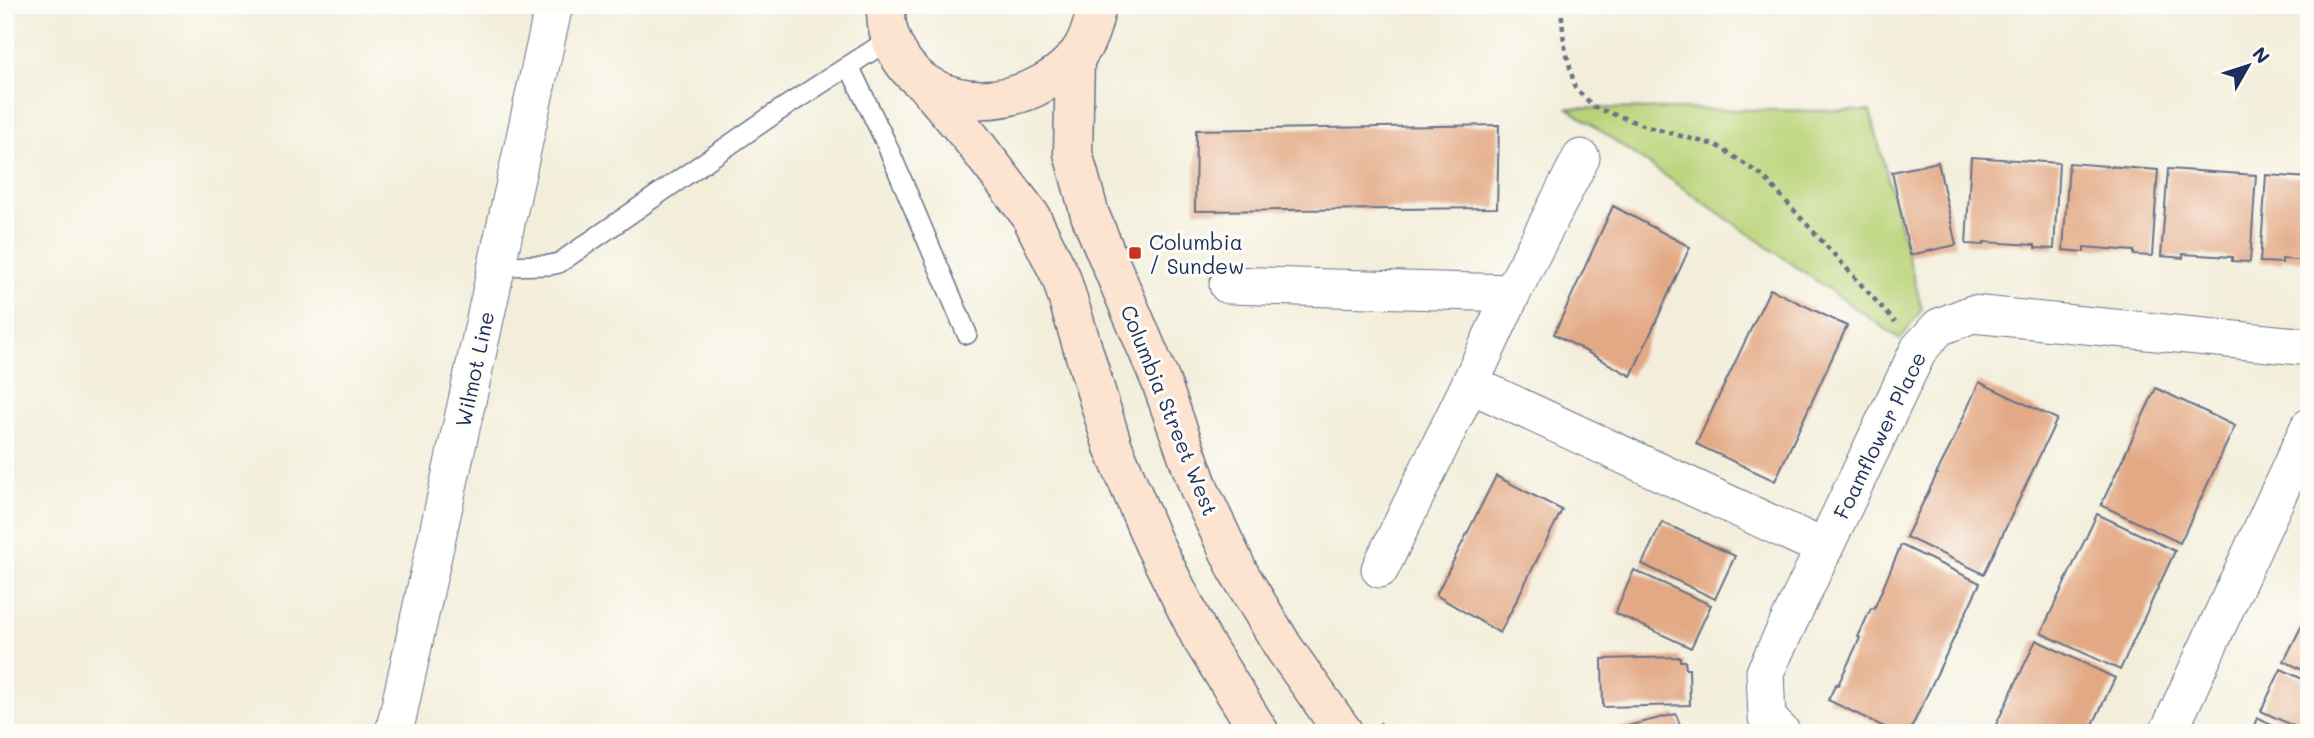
<svg xmlns="http://www.w3.org/2000/svg" width="2314" height="738" font-family="Mali,sans-serif">
	<style>
		.green { fill: #bad378; stroke: #6a816b; stroke-width: 2 }
		.building { fill: #e3a985 }
		.lines { fill: none; stroke-linecap: round; stroke-linejoin: round }
		.lane-casing { stroke: #677289; stroke-width: 22 }
		.street-casing { stroke: #677289; stroke-width: 39 }
		.secondary-casing { stroke: #677289; stroke-width: 41 }
		.path { stroke: #677289; stroke-width: 4.5; stroke-dasharray: 5 5; stroke-linecap: butt }
		.lane { stroke: #fff; stroke-width: 19 }
		.street { stroke: #fff; stroke-width: 37 }
		.secondary { stroke: #fde4d0; stroke-width: 38 }
		.poi-dot { fill: #c8321e; stroke: #fdfcf7; stroke-width: 2.5 }
		.labels { text-anchor: middle; dominant-baseline: central; stroke-width: 6; stroke-linejoin: round; paint-order: stroke }
		.poi-label { font-size: 21px; fill: #1b2f5e; stroke: #fdfcf7; text-anchor: start }
		.street-label { font-size: 21px; fill: #1b2f5e; stroke: #fdfcf7 }
	</style>
	<rect width="100%" height="100%" fill="#fdfcf7"/>
	<filter id="ink" filterUnits="userSpaceOnUse"><feTurbulence type="fractalNoise" baseFrequency=".0143" numOctaves="2"/><feDisplacementMap in="SourceGraphic" scale="14" xChannelSelector="R" yChannelSelector="G"/><feConvolveMatrix kernelMatrix="1 2 1 2 8 2 1 2 1" color-interpolation-filters="sRGB"/></filter>
	<filter id="wash" filterUnits="userSpaceOnUse"><feTurbulence type="fractalNoise" baseFrequency=".00686" numOctaves="4" result="noise"/><feDisplacementMap in="SourceGraphic" scale="28" xChannelSelector="R" yChannelSelector="G"/><feGaussianBlur stdDeviation="1.57" result="paint"/><feColorMatrix in="noise" values="0 0 0 0 0 0 0 0 0 0 0 0 0 0 0 0 0 1.4 0 .05"/><feComposite in="paint" operator="in"/></filter>
	<g filter="url(#wash)">
		<rect width="100%" height="100%" fill="#f3eeda"/>
		<polygon class="green" points="1568,108 1870,111 1922,309 1900,339"/>
		<g id="blocks">
			<g class="building">
				<polygon points="1499,125 1497,208 1195,211 1196,130"/>
				<polygon points="1971,157 2059,163 2054,249 2035,248 2035,245 1984,242 1984,245 1966,244"/>
				<polygon points="1938,162 1956,245 1910,255 1892,172"/>
				<polygon points="2069,163 2158,170 2152,256 2134,255 2134,251 2084,247 2084,252 2063,250"/>
				<polygon points="2168,169 2256,175 2250,262 2232,261 2232,257 2183,254 2183,258 2161,256"/>
				<polygon points="2266,175 2309,178 2309,261 2282,259 2282,263 2260,262"/>
				<polygon points="1613,206 1690,247 1631,376 1554,334"/>
				<polygon points="1770,289 1847,326 1775,481 1696,444"/>
				<polygon points="1979,382 2057,419 1984,574 1906,537 1937,474 1936,474 1951,445"/>
				<polygon points="2156,388 2235,426 2180,543 2101,505"/>
				<polygon points="1496,476 1562,510 1500,633 1436,595"/>
				<polygon points="2097,514 2175,551 2120,670 2041,633"/>
				<polygon points="1662,522 1735,556 1715,599 1642,564"/>
				<polygon points="1901,545 1980,583 1909,733 1897,733 1828,700 1836,684 1838,685 1860,638 1858,637 1871,608 1874,609"/>
				<polygon points="1634,570 1711,605 1691,648 1615,613"/>
				<polygon points="2305,619 2309,621 2309,673 2284,661"/>
				<polygon points="2036,640 2115,678 2089,733 1992,733"/>
				<polygon points="1680,657 1680,661 1685,661 1686,669 1689,669 1690,705 1603,707 1602,659"/>
				<polygon points="2281,669 2309,682 2309,733 2261,711"/>
				<polygon points="1676,714 1683,733 1604,733 1603,732"/>
				<polygon points="2257,718 2288,733 2251,733"/>
			</g>
		</g>
	</g>
	<g filter="url(#ink)">
		<use href="#blocks" fill-opacity="0" stroke="#677289" stroke-width="2"/>
		<g class="lines">
			<defs>
				<g id="lane">
					<polyline points="849,66 886,143 967,334"/>
					<polyline points="496,266 550,265 559,263 777,112 890,39"/>
				</g>
				<g id="street">
					<polyline points="1581,158 1512,293 1470,384 1824,548"/>
					<polyline points="1228,285 1512,293"/>
					<polyline points="1380,569 1470,384"/>
					<polyline points="394,733 554,5"/>
					<polyline points="1782,733 1767,718 1765,672 1919,349 1939,327 1972,314 2309,347"/>
					<polyline points="2168,733 2309,427"/>
				</g>
				<g id="secondary">
					<path d="M 887,5 C 884,21 890,39 897,52 C 932,118 1029,110 1074,59 C 1088,44 1093,24 1097,5"/>
					<polyline points="1075,59 1073,153 1090,215 1106,253 1161,382 1200,491 1239,573 1284,648 1344,733"/>
					<polyline points="926,85 970,137 1030,215 1061,277 1113,447 1153,542 1201,638 1260,733"/>
				</g>
			</defs>
			<use href="#lane" class="lane-casing"/>
			<use href="#street" class="street-casing"/>
			<use href="#secondary" class="secondary-casing"/>
			<g class="path">
				<polyline points="1561,5 1564,43 1575,88 1594,107 1648,127 1718,146 1764,177 1895,322"/>
				<polyline points="1379,723 1387,733"/>
			</g>
			<use href="#lane" class="lane"/>
			<use href="#street" class="street"/>
			<use href="#secondary" class="secondary"/>
		</g>
	</g>
	<rect class="poi-dot" x="1128" y="246" width="14" height="14" rx="3.5"/>
	<g class="labels">
		<g class="poi-label">
			<text x="1149" y="241">Columbia<tspan x="1149" dy="24">/ Sundew</tspan></text>
		</g>
		<g class="street-label">
			<text transform="translate(474 369) rotate(-78)">Wilmot Line</text>
			<text transform="translate(1170 410) rotate(68)">Columbia Street West</text>
			<text transform="translate(1879 435) rotate(-64)">Foamflower Place</text>
		</g>
	</g>
	<rect width="2314" height="738" fill="none" stroke="#fdfcf7" stroke-width="28"/>
	<g transform="translate(2248 66) rotate(51)" stroke="#fdfcf7" stroke-width="5" paint-order="stroke">
	<path d="M0-5L12 26L0 18L-12 26Z" fill="#1b2f5e"/>
	<text y="-10" font-size="19" font-weight="bold" text-anchor="middle" fill="#1b2f5e">N</text>
	</g>
</svg>
